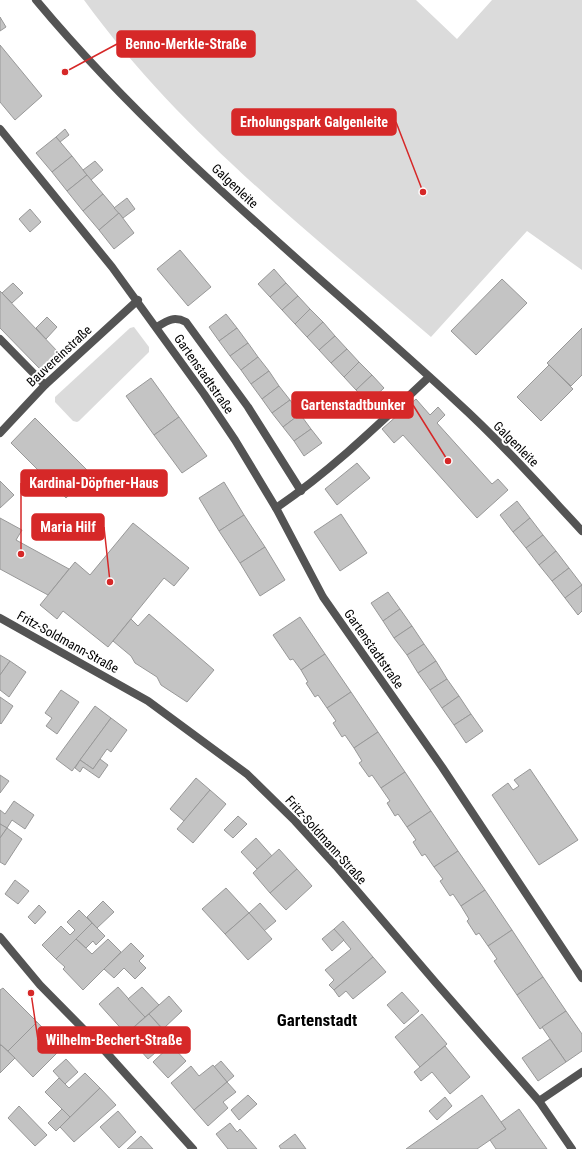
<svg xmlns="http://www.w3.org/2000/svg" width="582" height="1149" font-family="'Roboto Condensed',sans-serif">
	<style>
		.green { fill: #dbdbdb }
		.building { fill: #c4c4c4; stroke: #989898 }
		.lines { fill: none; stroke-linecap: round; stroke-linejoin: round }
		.minor { stroke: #545454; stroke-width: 8 }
		.labels { text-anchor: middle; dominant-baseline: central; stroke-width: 4; stroke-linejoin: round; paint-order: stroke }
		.street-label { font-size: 13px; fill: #000; stroke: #fff }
		.district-label { font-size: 17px; font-weight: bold; fill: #000; stroke: #fff }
		.leader { fill: none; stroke: #d62828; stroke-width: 1.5 }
		.callout-dot { fill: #d62828; stroke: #fff; stroke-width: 1.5 }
		.callout { fill: #d62828; stroke: #d62828; stroke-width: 1.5 }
		.callout-label { font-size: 14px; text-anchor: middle; font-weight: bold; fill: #fff }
	</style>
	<rect width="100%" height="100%" fill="#fff"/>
	<g class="green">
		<path d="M 84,0 L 416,0 L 457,39 L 492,0 L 582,0 L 582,270 L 527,231 L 431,337 C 309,232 179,131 84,0 Z"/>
		<polygon points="134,327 149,347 149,352 79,421 77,422 73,421 55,402 55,397 130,328"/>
	</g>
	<g class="building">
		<polygon points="0,17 6,27 0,31"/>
		<polygon points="0,45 42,96 15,120 0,102"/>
		<polygon points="65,129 69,135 60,142 56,137"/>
		<polygon points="56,137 72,156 52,172 36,153"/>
		<polygon points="72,156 87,175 67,191 52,172"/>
		<polygon points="95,161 103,170 91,180 83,170"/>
		<polygon points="87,175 103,194 83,211 67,191"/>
		<polygon points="103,194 119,213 99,230 83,211"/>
		<polygon points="127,198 135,209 123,218 114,208"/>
		<polygon points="30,209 41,222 30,232 19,219"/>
		<polygon points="119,213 134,233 114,249 99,230"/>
		<polygon points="180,250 211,287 188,306 157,269"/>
		<polygon points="274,269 286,283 270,297 258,284"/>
		<polygon points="502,279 527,303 476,355 451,331"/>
		<polygon points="13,283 23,293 12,303 2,293"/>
		<polygon points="286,283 298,296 282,310 270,297"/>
		<polygon points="0,291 58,352 40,369 0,328"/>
		<polygon points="298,296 310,309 295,324 282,310"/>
		<polygon points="310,309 323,322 307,337 295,324"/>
		<polygon points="226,314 237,328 219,341 209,327"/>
		<polygon points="47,317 57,327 46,339 36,328"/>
		<polygon points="323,322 335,336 319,350 307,337"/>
		<polygon points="237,328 248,343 230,356 219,341"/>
		<polygon points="582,328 582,375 571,386 547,363"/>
		<polygon points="335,336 347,349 331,363 319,350"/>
		<polygon points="248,343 258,357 241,370 230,356"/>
		<polygon points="347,349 359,362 344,377 331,363"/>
		<polygon points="258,357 269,371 251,384 241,370"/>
		<polygon points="359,362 372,375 356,390 344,377"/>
		<polygon points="549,365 573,389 541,421 517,397"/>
		<polygon points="269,371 279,386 262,399 251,384"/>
		<polygon points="372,375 384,388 368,403 356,390"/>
		<polygon points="151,378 179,417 154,435 126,396"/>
		<polygon points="279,386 290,400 272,413 262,399"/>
		<polygon points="416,399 430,415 438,407 445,415 437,423 492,484 498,479 508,490 477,518 403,435 394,443 382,429"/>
		<polygon points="290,400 300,414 283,427 272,413"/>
		<polygon points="300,414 311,429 294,441 283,427"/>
		<polygon points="179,417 207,456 182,473 154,435"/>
		<polygon points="35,418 91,474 66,498 11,443"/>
		<polygon points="311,429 322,443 304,456 294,441"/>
		<polygon points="357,463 370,478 337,505 325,489"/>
		<polygon points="0,481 14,495 0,508"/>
		<polygon points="224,482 244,515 219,531 199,498"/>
		<polygon points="517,501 530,518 513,532 500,515"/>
		<polygon points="341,514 367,553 340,571 314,532"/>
		<polygon points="244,515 265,547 240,563 219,531"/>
		<polygon points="0,518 22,530 16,540 69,569 48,595 0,569"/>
		<polygon points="530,518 543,535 526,548 513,532"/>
		<polygon points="133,523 189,568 174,586 164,578 108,647 63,611 57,619 40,605 75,562 90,575"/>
		<polygon points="543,535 556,551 539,565 526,548"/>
		<polygon points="265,547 285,580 260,596 240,563"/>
		<polygon points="556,551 569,568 552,581 539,565"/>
		<polygon points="569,568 582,585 565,598 552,581"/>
		<polygon points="582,585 582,611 578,615 565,598"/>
		<polygon points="388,592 400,609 383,621 371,603"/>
		<polygon points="400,609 412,626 394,638 383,621"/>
		<polygon points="149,614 214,670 187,702 161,685 157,677 135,663 131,656 113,641 131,619 138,626"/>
		<polygon points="300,617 325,654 301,670 293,659 290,660 273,635"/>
		<polygon points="412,626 424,644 407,655 394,638"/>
		<polygon points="424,644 436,661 418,673 407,655"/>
		<polygon points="325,654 351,692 327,708 318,695 315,697 306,683 308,682 301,670"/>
		<polygon points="0,655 10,661 0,675"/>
		<polygon points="10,661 26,672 9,697 0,690 0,675"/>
		<polygon points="436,661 447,679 430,690 418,673"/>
		<polygon points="447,679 459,696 442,708 430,690"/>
		<polygon points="61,690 79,702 57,734 46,726 52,718 45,713"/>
		<polygon points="351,692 378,732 354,748 345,735 342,737 333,723 336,721 327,708"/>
		<polygon points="459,696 471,714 454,725 442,708"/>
		<polygon points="0,697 13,706 1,724 0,723"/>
		<polygon points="95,706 111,718 72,771 56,759"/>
		<polygon points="471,714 483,731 466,743 454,725"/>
		<polygon points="111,718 127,730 111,752 107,749 93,769 80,760"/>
		<polygon points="378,732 405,772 381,788 372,775 369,777 359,763 362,761 354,748"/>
		<polygon points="100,759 108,765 99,778 83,767 80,772 75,768 80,760 93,769"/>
		<polygon points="530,769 578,840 539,865 492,795 508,783 513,790 519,786 514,780"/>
		<polygon points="405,772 431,811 407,827 398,814 395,816 387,803 390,801 381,788"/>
		<polygon points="0,775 9,781 0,793"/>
		<polygon points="196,778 210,790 184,821 170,809"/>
		<polygon points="210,790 226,804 193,843 177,829"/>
		<polygon points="14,801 34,815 25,829 12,820 7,828 0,824 0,810 5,814"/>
		<polygon points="431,811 458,851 434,867 425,854 422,856 413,842 416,840 407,827"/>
		<polygon points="238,816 247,824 233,838 224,830"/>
		<polygon points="0,824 7,828 0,838"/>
		<polygon points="7,828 22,839 5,865 0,862 0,838"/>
		<polygon points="256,838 272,856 257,869 241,852"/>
		<polygon points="279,849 297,869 270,893 253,873"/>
		<polygon points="458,851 485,890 461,906 453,894 450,896 440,881 443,879 434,867"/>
		<polygon points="297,869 312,886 286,910 270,893"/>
		<polygon points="15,880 29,891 18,904 5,894"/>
		<polygon points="226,888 249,913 225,934 202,909"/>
		<polygon points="485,890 512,930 488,946 479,933 476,935 467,921 469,919 461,906"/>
		<polygon points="103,901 114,912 97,928 87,917"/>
		<polygon points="260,903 276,921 264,931 249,913"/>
		<polygon points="39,905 46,912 35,924 28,917"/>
		<polygon points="79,910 92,923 56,959 42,945 61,926 70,935 75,930 67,922"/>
		<polygon points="249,913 272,939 248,960 225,934"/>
		<polygon points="343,921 373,957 334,990 329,985 334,980 325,970 351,949 334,929"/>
		<polygon points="92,923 105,936 96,945 93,941 86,948 76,939"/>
		<polygon points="334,929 344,940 332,951 322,939"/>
		<polygon points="512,930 543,977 517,995 494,961 497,959 488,946"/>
		<polygon points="76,939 92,954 108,939 121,952 83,990 63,969 65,967 56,959"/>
		<polygon points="131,943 144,956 139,961 146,968 135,979 124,968 114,978 104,969"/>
		<polygon points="373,957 386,972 353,999 346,991 339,997 334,990"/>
		<polygon points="543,977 566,1011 540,1029 517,995"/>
		<polygon points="118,987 145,1017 126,1034 99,1004"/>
		<polygon points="142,987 159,1005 145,1017 128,999"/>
		<polygon points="3,988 37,1022 8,1051 0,1044 0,990"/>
		<polygon points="402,992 419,1011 404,1024 387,1005"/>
		<polygon points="169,996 182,1011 163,1029 149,1014"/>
		<polygon points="566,1011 582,1034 582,1051 566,1062 542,1027"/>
		<polygon points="149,1014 171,1039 148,1059 126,1034"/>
		<polygon points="422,1014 447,1044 420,1067 395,1037"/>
		<polygon points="37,1022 62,1048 33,1077 8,1051"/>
		<polygon points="550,1039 566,1062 538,1081 522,1058"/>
		<polygon points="1,1045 15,1058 0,1073 0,1046"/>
		<polygon points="171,1045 186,1061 168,1078 153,1062"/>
		<polygon points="445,1046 470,1077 450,1094 432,1072 421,1081 414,1072"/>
		<polygon points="66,1059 78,1072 65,1084 53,1071"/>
		<polygon points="221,1061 234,1076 227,1082 214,1067"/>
		<polygon points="213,1065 227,1082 194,1110 171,1083 191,1066 199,1076"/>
		<polygon points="85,1073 100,1088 70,1117 45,1092 59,1078 69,1088"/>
		<polygon points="227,1082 236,1092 223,1102 228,1108 208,1126 194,1110"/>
		<polygon points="100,1088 116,1105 74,1142 60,1127"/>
		<polygon points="248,1095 257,1104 239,1120 231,1110"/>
		<polygon points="482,1095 506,1129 477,1149 406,1149"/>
		<polygon points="445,1097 452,1106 437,1120 429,1111"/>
		<polygon points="19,1106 47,1135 35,1146 8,1118"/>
		<polygon points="62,1109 70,1117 56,1131 48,1123"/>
		<polygon points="519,1109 547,1149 496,1149 490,1140 506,1129 501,1122"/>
		<polygon points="118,1111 136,1132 119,1148 100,1127"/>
		<polygon points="230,1123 237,1132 240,1129 257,1149 228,1149 216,1134"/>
		<polygon points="295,1134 306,1149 281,1149 279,1146"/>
		<polygon points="141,1136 153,1149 127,1149"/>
	</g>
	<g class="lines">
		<g class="minor">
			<path d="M 36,0 C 160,149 314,270 457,402 C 501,442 541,487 582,531"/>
			<polyline points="0,129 112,267 204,394 235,440 276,508 323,597 442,767 582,978"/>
			<path d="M 157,327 C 168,320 174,316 186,322 L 248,407 L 301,491"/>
			<polyline points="0,339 45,385"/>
			<polyline points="0,433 45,385 138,300"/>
			<path d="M 276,508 C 332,470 380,423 429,377"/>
			<polyline points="0,618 148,701 247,774 295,821 336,866 436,983 539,1101 572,1149"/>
			<polyline points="0,937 40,985 105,1051 193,1149"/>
			<polyline points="539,1101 582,1072"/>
		</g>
	</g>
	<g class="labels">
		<g class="street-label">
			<text transform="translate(235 186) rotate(43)">Galgenleite</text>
			<text transform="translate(59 356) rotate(-43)">Bauvereinstraße</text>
			<text transform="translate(204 374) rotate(55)">Gartenstadtstraße</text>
			<text transform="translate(516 444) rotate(45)">Galgenleite</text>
			<text transform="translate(68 642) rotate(29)">Fritz-Soldmann-Straße</text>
			<text transform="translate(374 649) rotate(55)">Gartenstadtstraße</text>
			<text transform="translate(326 840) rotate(48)">Fritz-Soldmann-Straße</text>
		</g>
		<g class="district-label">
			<text x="317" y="1020">Gartenstadt</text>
		</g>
	</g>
	<path class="leader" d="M65 72L117 44M423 192L396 122M448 461L413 405M21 554L21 483M110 582L104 527M31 993L38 1040"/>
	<g class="callout-dot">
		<circle cx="65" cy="72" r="4"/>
		<circle cx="423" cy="192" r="4"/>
		<circle cx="448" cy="461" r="4"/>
		<circle cx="21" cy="554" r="4"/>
		<circle cx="110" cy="582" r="4"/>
		<circle cx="31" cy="993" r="4"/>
	</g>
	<g class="callout">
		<rect x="117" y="31" width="138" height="26" rx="4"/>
		<rect x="232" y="109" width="164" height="26" rx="4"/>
		<rect x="292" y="392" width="121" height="26" rx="4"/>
		<rect x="21" y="470" width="146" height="26" rx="4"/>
		<rect x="32" y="514" width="72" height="26" rx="4"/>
		<rect x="38" y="1027" width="152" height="26" rx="4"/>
	</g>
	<g class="callout-label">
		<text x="186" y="49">Benno-Merkle-Straße</text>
		<text x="314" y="127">Erholungspark Galgenleite</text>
		<text x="353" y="410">Gartenstadtbunker</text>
		<text x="94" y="488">Kardinal-Döpfner-Haus</text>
		<text x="68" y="532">Maria Hilf</text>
		<text x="114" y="1045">Wilhelm-Bechert-Straße</text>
	</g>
</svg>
